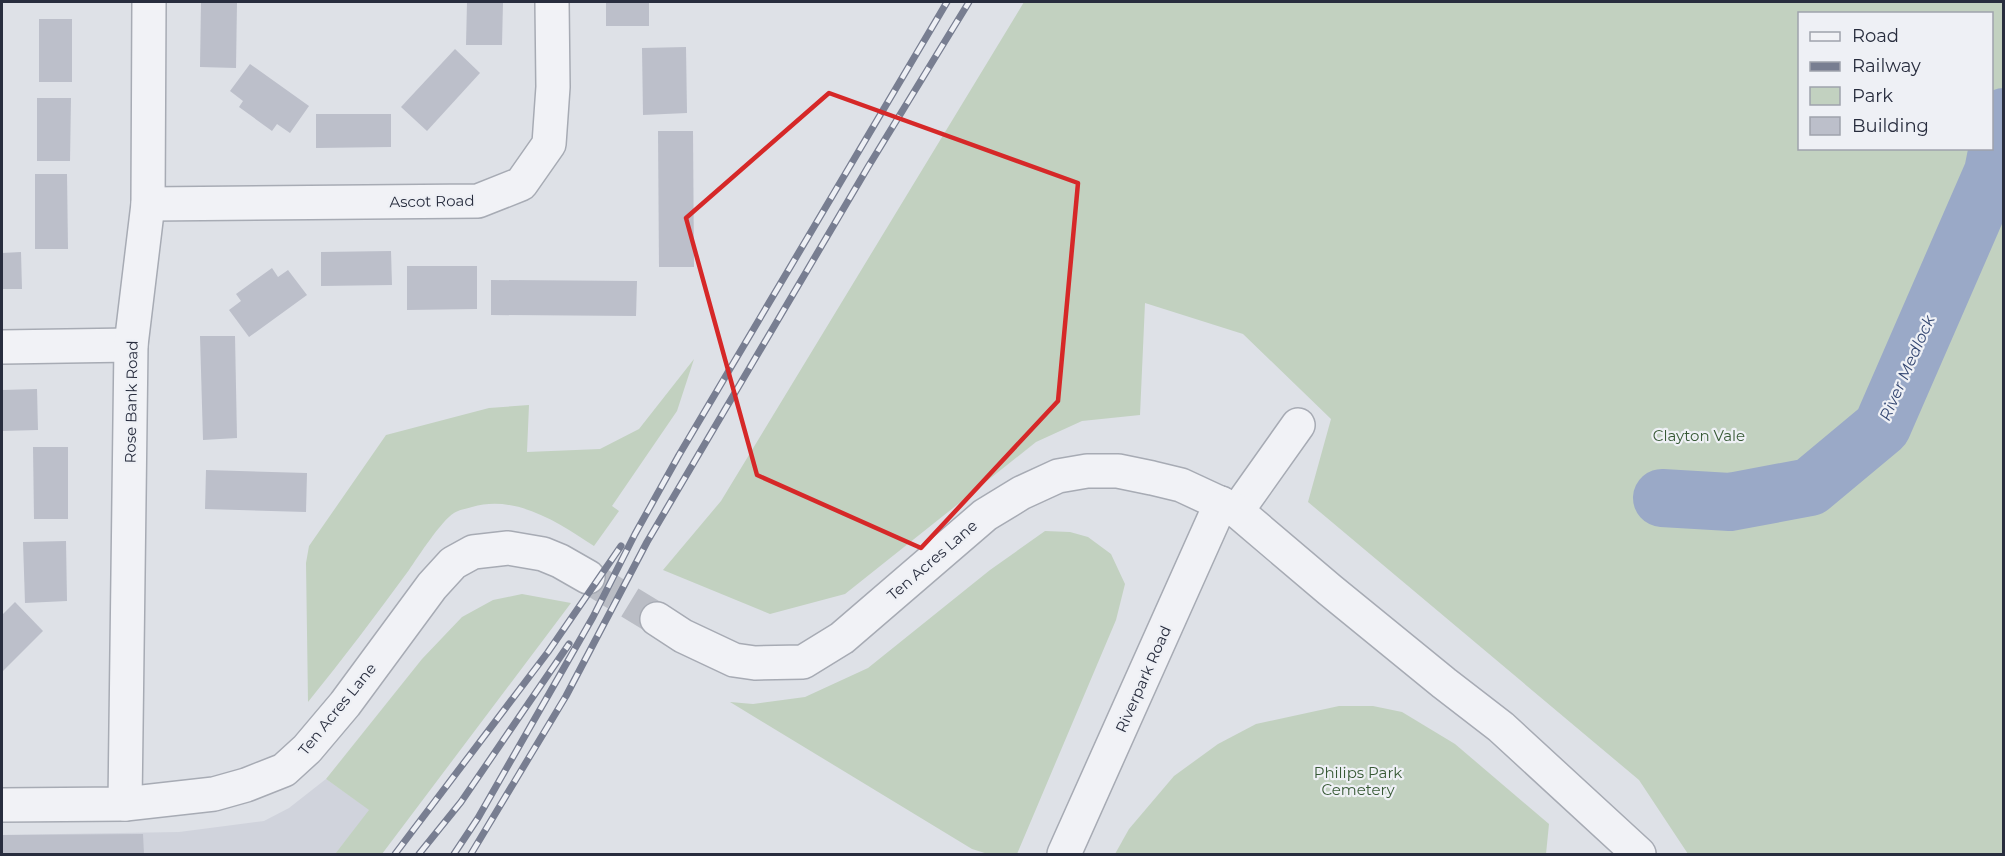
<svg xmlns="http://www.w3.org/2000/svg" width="2005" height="856" font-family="Montserrat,sans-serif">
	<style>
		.built { fill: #d0d3dc }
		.green { fill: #c2d1c0; fill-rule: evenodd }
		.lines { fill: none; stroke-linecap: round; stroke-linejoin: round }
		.river { stroke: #9aa9c7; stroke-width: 58 }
		.building { fill: #bcbfca }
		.minor-tunnel { stroke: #babdc5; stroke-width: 33; stroke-dasharray: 33 16; stroke-linecap: butt }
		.minor-casing { stroke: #a7abb4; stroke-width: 36 }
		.minor { stroke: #f1f2f6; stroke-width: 33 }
		.rail-casing { stroke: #787e91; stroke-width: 7 }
		.rail { stroke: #eef0f5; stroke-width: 4.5; stroke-dasharray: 14; stroke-linecap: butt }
		.marked { fill: none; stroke: #d62828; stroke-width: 4.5; stroke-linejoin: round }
		.labels { text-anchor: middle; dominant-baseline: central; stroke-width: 4.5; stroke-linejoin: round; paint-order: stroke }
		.street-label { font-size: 15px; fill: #282d3e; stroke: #eef0f5 }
		.park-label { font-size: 15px; fill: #375935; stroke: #eef0f5 }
		.water-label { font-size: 16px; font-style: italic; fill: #334671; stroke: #eef0f5 }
	</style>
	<rect width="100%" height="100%" fill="#dee1e7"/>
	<polygon class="built" points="326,779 370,810 335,854 2,854 2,835 179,832 264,821 289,808"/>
	<g class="green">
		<path d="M 1024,2 L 2003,2 L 2003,854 L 1688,854 L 1639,780 L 1308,502 L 1331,419 L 1243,334 L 1145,303 L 1140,415 L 1082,421 L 1036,442 L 845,594 L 770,614 L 663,570 L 721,501 ZM 1800,14 L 1992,14 L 1992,148 L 1800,148 Z"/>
		<path d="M 694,359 L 677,411 L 612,506 L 619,511 L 594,546 C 559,523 516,494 472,507 C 466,509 458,510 454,513 C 441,521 418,557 409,570 C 376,615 343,659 308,702 L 306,563 L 309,546 L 386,435 L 489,408 L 529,405 L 527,452 L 600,449 L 639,429 Z"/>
		<polygon points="1045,531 1070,532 1088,537 1111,554 1125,584 1116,620 1017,854 988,854 972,849 730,702 753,704 805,697 868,668 990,570"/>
		<polygon points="522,594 571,603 382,854 335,854 369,810 326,779 422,659 462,617 493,600"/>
		<polygon points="1339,706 1373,706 1402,712 1455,744 1549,824 1546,854 1115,854 1129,829 1174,776 1218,744 1256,724"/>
	</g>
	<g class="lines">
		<polyline class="river" points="1662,498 1730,502 1810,487 1882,427 1993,172 2004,117"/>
	</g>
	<g class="building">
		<polygon points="201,2 237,2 236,68 200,67"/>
		<polygon points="467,2 503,2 502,45 466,45"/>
		<rect x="606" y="2" width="43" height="24"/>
		<rect x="39" y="19" width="33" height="63"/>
		<polygon points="686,47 687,113 643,115 642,48"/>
		<polygon points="455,49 480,73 427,131 401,107"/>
		<polygon points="250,64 309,106 290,133 277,124 272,131 239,107 243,101 230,91"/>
		<polygon points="37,98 71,98 70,161 37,161"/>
		<polygon points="316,114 391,114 391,147 316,148"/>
		<polygon points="658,131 693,131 694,267 659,267"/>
		<polygon points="35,174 67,174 68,249 35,249"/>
		<polygon points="391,251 392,285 321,286 321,252"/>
		<polygon points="21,252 22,289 2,289 2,253"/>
		<polygon points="407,266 477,266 477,309 407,310"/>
		<polygon points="272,268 278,277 288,270 307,295 249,337 229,310 241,301 236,294"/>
		<polygon points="491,280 637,281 636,316 491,315"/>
		<polygon points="200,336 235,336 237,438 203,440"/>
		<polygon points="37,389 38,430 2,431 2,390"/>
		<polygon points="33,447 68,447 68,519 34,519"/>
		<polygon points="206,470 307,473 306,512 205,509"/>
		<polygon points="66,541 67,601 25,603 23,542"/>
		<polygon points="15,602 43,631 2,672 2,615"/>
		<polygon points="143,834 144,854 2,854 2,835"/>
	</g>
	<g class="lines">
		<polyline class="minor-tunnel" points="588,577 657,619"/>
		<defs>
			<g id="minor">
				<polyline points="148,204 478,201 521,184 549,144 553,87 552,2"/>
				<polyline points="2,347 131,345"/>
				<polyline points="1237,511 1298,425"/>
				<polyline points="657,619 683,636 734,660 755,663 803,662 842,638 985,515 1021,493 1058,476 1087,471 1118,471 1152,478 1181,485 1237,511 1330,590 1444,683 1501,727 1639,854"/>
				<polyline points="125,804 131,345 148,204 149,2"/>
				<polyline points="2,805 125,804 214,794 246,785 284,770 307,749 345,704 432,586 453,563 473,552 508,548 543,554 560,561 588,577"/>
				<polyline points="1064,854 1221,503"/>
			</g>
		</defs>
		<use href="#minor" class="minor-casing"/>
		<use href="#minor" class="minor"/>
		<defs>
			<g id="rail">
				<polyline points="395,854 548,652 621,546"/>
				<polyline points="419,854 461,802 569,644"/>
				<polyline points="454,854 478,818 593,617 635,534 679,455 947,2"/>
				<polyline points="471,854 566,696 647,542 868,167 969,2"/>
			</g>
		</defs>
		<use href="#rail" class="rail-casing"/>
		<use href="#rail" class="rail"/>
	</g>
	<path class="marked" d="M 829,93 L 1078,183 L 1058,401 L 921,548 L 757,475 L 686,218 Z"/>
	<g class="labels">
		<g class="street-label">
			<text transform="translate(432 201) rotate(-1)">Ascot Road</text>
			<text transform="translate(131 402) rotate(-89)">Rose Bank Road</text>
			<text transform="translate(932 560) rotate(-41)">Ten Acres Lane</text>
			<text transform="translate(1143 679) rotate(-66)">Riverpark Road</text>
			<text transform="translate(337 709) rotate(-51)">Ten Acres Lane</text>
		</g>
		<g class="park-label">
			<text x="1699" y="435">Clayton Vale</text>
			<text x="1358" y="772">Philips Park<tspan x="1358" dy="17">Cemetery</tspan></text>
		</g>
		<g class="water-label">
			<text transform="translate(1907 368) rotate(-66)">River Medlock</text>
		</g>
	</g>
	<rect width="2005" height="856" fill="none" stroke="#282d3e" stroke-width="6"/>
	<rect x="1798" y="12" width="195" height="138" fill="#eef0f5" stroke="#9fa2ac" stroke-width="1.5"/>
	<rect x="1810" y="32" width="30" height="9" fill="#f1f2f6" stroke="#9fa2ac" stroke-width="1.5"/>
	<text x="1852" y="42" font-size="18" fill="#282d3e">Road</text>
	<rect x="1810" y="62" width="30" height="9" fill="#787e91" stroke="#9fa2ac" stroke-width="1.5"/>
	<text x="1852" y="72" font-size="18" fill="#282d3e">Railway</text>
	<rect x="1810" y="87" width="30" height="18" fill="#c2d1c0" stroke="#9fa2ac" stroke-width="1.5"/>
	<text x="1852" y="102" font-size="18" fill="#282d3e">Park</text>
	<rect x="1810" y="117" width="30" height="18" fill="#bcbfca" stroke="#9fa2ac" stroke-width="1.5"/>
	<text x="1852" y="132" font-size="18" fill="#282d3e">Building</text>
</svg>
